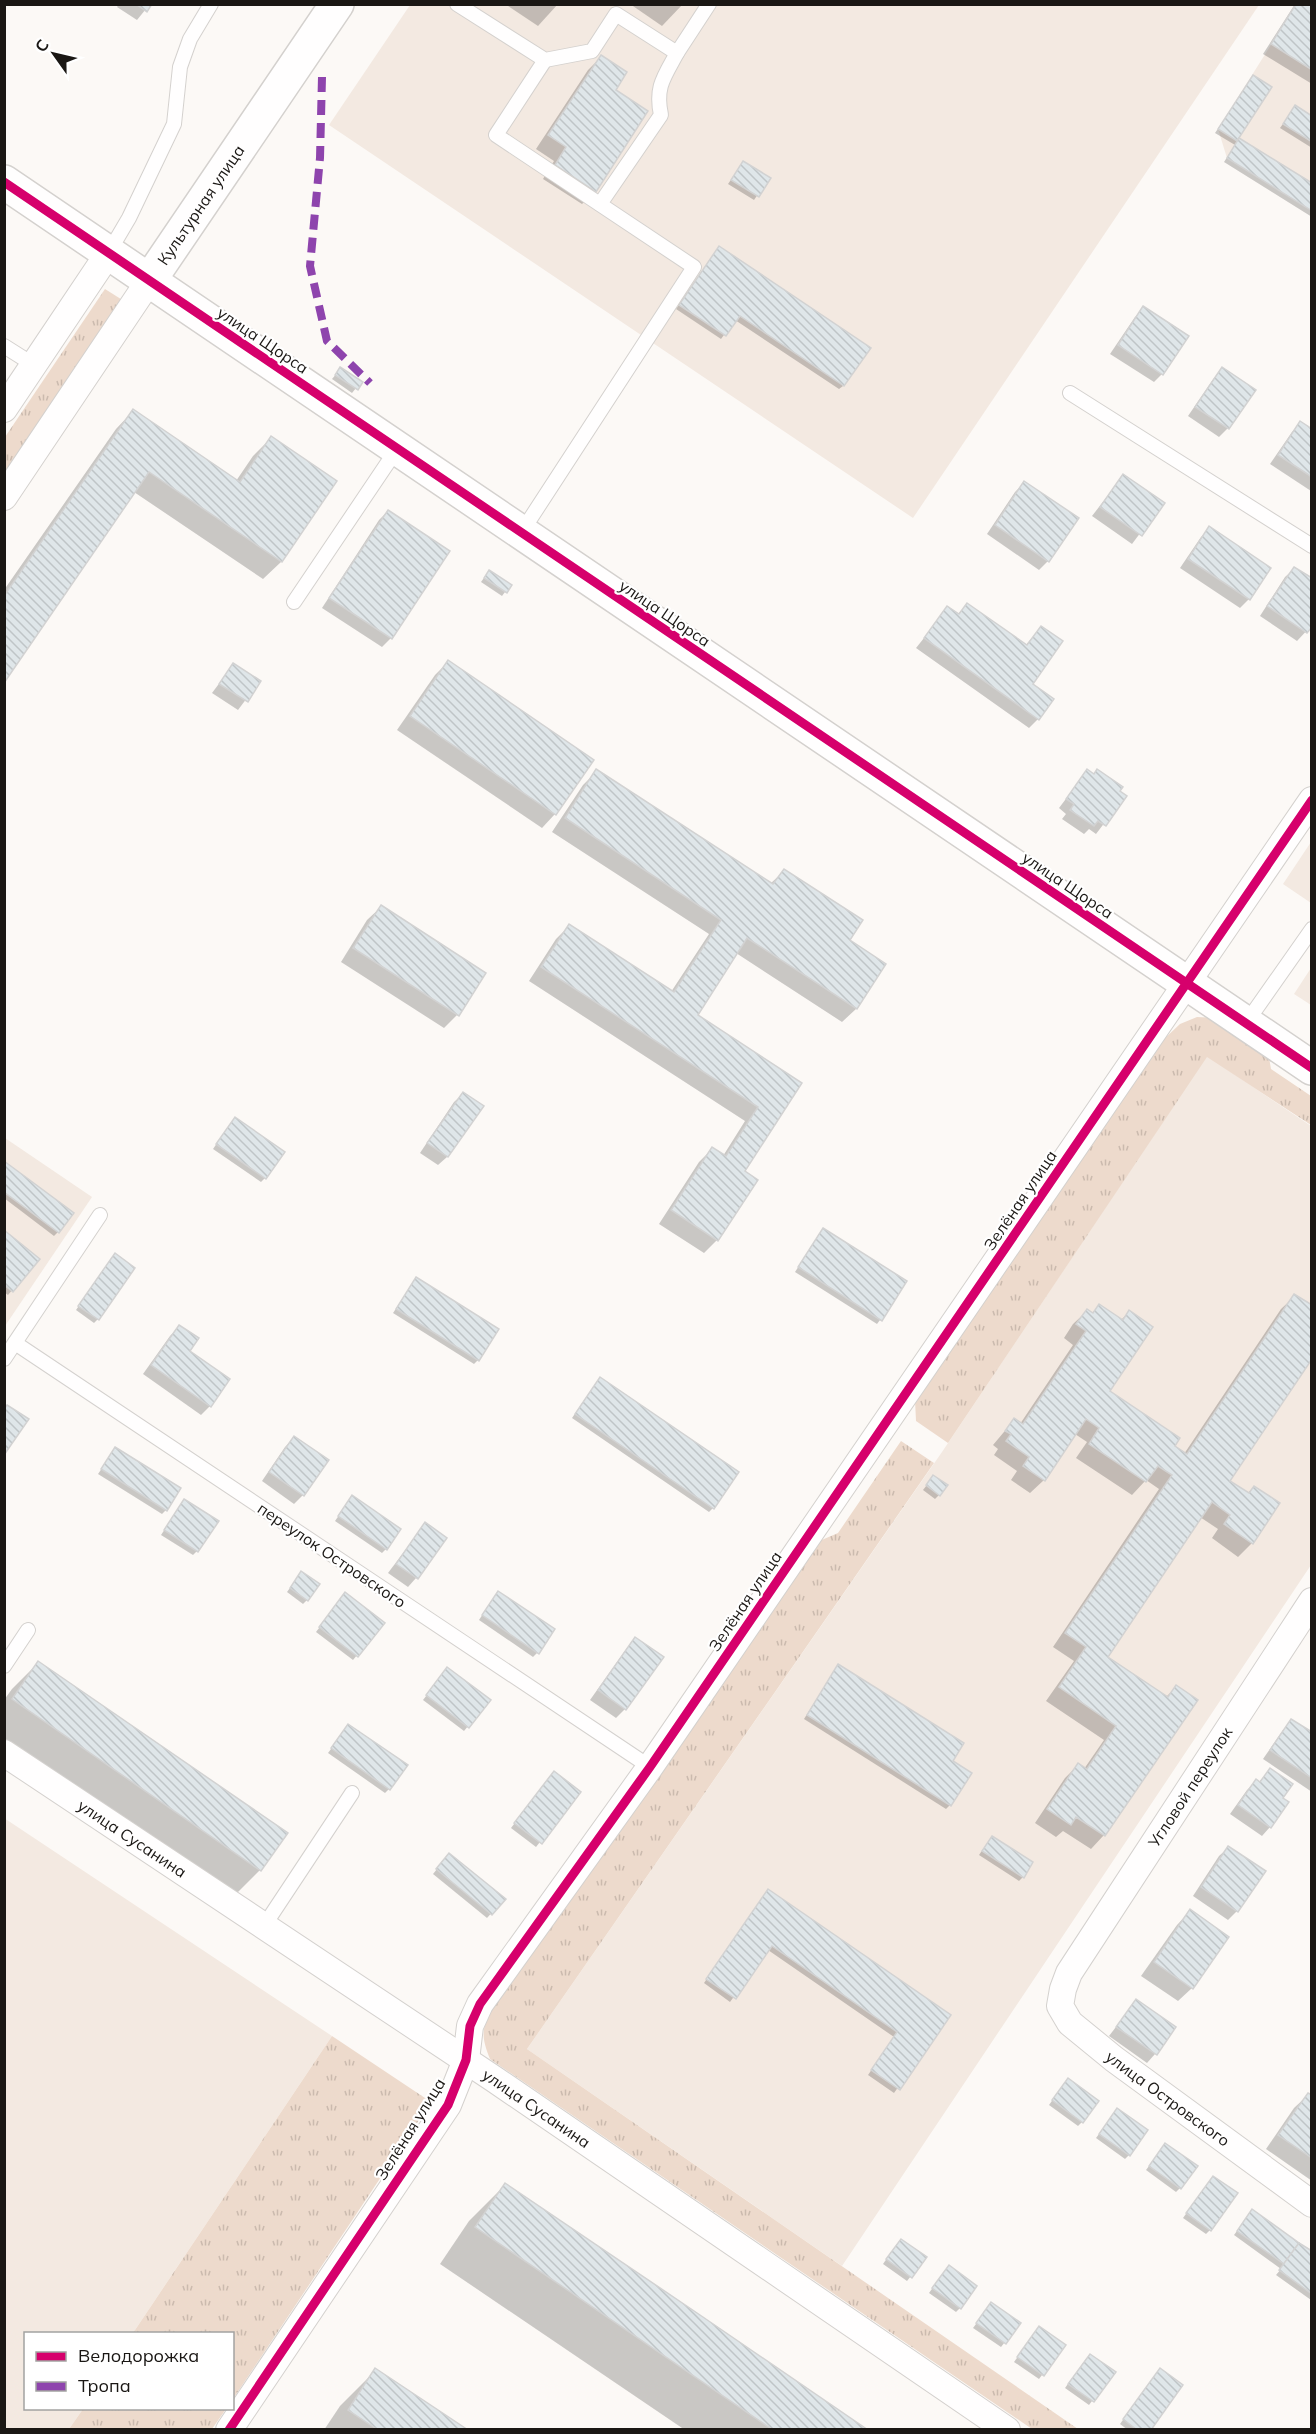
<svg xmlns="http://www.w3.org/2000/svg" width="1316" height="2434" font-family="Mulish,sans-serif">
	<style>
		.built { fill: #f3e9e1 }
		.grass { fill: url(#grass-tufts) }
		.shadow { fill: #0003 }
		.building { fill: url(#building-back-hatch); stroke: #d2d2d2; stroke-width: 1.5 }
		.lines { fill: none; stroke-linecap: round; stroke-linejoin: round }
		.service-casing { stroke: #d4d1ce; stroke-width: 16 }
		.minor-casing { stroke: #d4d1ce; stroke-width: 28 }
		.tertiary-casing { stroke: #d4d1ce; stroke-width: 36 }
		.service { stroke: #fffefe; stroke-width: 14 }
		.minor { stroke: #fffefe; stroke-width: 26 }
		.tertiary { stroke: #fffefe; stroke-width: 33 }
		.quiet { stroke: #8e44ad; stroke-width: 8; stroke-dasharray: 15 8; stroke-linecap: butt }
		.cycleway-casing { stroke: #fff; stroke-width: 13 }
		.cycleway { stroke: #d6006c; stroke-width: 9 }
		.labels { text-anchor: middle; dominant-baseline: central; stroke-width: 4.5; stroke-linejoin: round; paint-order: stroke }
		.street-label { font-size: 16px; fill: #1a1714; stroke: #fff }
	</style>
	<defs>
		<pattern id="grass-tufts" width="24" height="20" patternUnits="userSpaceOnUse" patternTransform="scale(1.5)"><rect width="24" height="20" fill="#eddacc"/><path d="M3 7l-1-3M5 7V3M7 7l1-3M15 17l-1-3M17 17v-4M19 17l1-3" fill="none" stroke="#cbbaae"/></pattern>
		<pattern id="building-back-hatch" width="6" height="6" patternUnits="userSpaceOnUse" patternTransform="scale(1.5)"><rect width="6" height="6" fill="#dfe6e9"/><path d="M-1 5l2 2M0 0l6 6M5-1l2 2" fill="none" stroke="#bfc5c7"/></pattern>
	</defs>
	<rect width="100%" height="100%" fill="#fcf9f6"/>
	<g class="built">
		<polygon points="410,5 1259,5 913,518 329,125"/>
		<polygon points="1296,5 1311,5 1311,211 1227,158 1218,129"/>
		<polygon points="1311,842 1311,903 1283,884"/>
		<polygon points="1311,968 1312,1005 1311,1005 1294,994"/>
		<polygon points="1207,1056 1311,1126 1311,1565 842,2266 527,2049 942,1452"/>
		<polygon points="5,1138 92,1197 5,1326"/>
		<polygon points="4,1818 332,2036 133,2333 26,2334 26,2408 83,2409 69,2429 5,2429"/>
	</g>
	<g class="grass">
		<polygon points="105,289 124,301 5,478 5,437"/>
		<polygon points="1197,1017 1218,1018 1268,1052 1271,1069 1311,1096 1311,1125 1207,1057 948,1443 916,1421 915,1400 1163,1040 1180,1024"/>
		<path d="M 901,1441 L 934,1463 L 527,2049 L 1078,2429 L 1032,2429 L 490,2059 C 482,2038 481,2032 490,2011 L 817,1542 L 838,1533 Z"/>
		<polygon points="332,2036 431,2102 233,2399 232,2334 133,2333"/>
		<polygon points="83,2409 83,2408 226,2409 212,2429 69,2429"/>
	</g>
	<g class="shadow">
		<polygon points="119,4 150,4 137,20 117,7"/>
		<polygon points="505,4 558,4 538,26"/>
		<polygon points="630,4 683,4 662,26"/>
		<polygon points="1295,4 1312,4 1312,84 1263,54"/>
		<polygon points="601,57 614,90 595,191 582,204 543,179 554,161 536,149 588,70"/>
		<polygon points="1253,77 1237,138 1312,185 1312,217 1224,162 1235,145 1215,133"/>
		<polygon points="1295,107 1312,118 1312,148 1280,128"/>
		<polygon points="743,162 769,178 754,200 728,184"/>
		<polygon points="719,248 843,386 839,389 735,320 721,339 676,309"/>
		<polygon points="1144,308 1162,374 1154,382 1110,354 1135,317"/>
		<polygon points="1222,369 1254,390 1228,428 1219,437 1188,416 1214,378"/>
		<polygon points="337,373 361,382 352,393 332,379"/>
		<polygon points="133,411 236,481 253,456 271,438 335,481 281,562 263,579 134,492 4,681 4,590 116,429"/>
		<polygon points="1300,423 1312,431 1311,491 1270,464 1292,432"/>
		<polygon points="1123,476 1162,504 1132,544 1092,516"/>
		<polygon points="1024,483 1048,561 1039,570 987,534 1015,492"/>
		<polygon points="388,511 448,551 391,638 382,647 322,608 379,520"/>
		<polygon points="1210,528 1269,568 1249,599 1240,608 1180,568 1201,537"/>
		<polygon points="1294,569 1312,625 1297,641 1260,616 1285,577"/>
		<polygon points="486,575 505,592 502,596 481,582"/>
		<polygon points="967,605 1025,646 1041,627 1031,684 1038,719 1029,728 916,648 948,608 957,615"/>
		<polygon points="448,662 555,814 542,828 397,730 435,675"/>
		<polygon points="233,665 259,682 238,710 212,693"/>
		<polygon points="597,771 770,884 784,871 848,941 884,964 856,1009 842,1022 736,953 696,1016 800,1084 743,1172 717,1240 704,1253 659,1224 699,1162 712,1149 723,1156 745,1121 529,981 556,939 569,926 671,992 709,934 552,832 583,785"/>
		<polygon points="1087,771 1125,796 1096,834 1089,829 1084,834 1062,819 1066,814 1059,808"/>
		<polygon points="381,907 457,1015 444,1028 341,962 367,920"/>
		<polygon points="463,1094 482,1106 447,1157 438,1165 420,1153 454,1102"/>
		<polygon points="231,1123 265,1178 261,1182 213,1149"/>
		<polygon points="4,1163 58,1232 54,1236 4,1198"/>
		<polygon points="823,1229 880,1320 877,1324 795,1272"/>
		<polygon points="4,1232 38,1259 8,1295 4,1292"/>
		<polygon points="111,1259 98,1319 94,1323 76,1310"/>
		<polygon points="416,1279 478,1360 474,1364 393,1313"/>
		<polygon points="1295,1296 1228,1481 1247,1494 1254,1487 1252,1543 1238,1557 1212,1538 1218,1529 1200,1517 1106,1657 1166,1697 1176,1687 1195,1700 1104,1835 1091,1849 1063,1831 1056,1837 1035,1823 1065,1778 1078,1765 1084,1769 1104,1740 1046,1701 1074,1661 1053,1647 1159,1489 1146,1480 1132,1495 1076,1458 1087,1442 1075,1434 1044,1480 1030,1493 1011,1480 1017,1471 994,1455 998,1449 993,1445 1014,1420 1020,1424 1073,1345 1064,1338 1073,1324 1087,1311 1091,1314 1099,1306 1121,1320 1129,1312 1108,1391 1184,1454 1281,1309"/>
		<polygon points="179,1327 210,1406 201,1415 143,1374 170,1336"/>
		<polygon points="596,1383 713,1508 709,1512 572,1418"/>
		<polygon points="294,1438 303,1495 294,1504 262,1481 285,1447"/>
		<polygon points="115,1449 166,1510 162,1514 98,1474"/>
		<polygon points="930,1481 939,1495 935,1499 923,1490"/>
		<polygon points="349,1501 386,1549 382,1553 335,1521"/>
		<polygon points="181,1505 197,1551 193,1555 161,1535"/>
		<polygon points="425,1524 444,1538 416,1578 408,1587 388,1573"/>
		<polygon points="298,1577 307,1600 303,1604 287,1592"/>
		<polygon points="494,1597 537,1653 533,1657 479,1620"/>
		<polygon points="342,1598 383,1623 353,1660 316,1632"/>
		<polygon points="636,1639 625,1709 616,1718 590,1700 627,1648"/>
		<polygon points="38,1663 260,1870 234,1896 4,1738 4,1700 12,1689"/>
		<polygon points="835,1670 950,1805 946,1809 804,1719"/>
		<polygon points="444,1673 489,1700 464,1731 423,1700"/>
		<polygon points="1292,1721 1312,1734 1312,1792 1263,1759 1283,1730"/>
		<polygon points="348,1726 389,1789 385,1793 328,1753"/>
		<polygon points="1270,1770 1270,1827 1262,1836 1230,1814 1247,1790 1256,1781 1258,1783"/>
		<polygon points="550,1777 579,1792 536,1847 511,1828"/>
		<polygon points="988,1842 1023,1877 1019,1881 979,1855"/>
		<polygon points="1228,1848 1237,1911 1228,1920 1193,1896 1219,1856"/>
		<polygon points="446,1858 504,1899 487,1918 433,1874"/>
		<polygon points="764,1895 949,2016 894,2093 868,2075 894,2037 768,1950 730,2002 704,1983"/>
		<polygon points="1190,1911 1227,1937 1192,1988 1178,2001 1141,1976 1177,1925"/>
		<polygon points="1136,2001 1155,2054 1147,2063 1109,2036"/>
		<polygon points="1064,2084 1082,2122 1078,2126 1049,2105"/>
		<polygon points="1308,2095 1312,2097 1312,2181 1266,2149 1294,2108"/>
		<polygon points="1114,2114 1129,2155 1125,2159 1096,2138"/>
		<polygon points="1162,2149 1180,2188 1176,2192 1146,2170"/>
		<polygon points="1210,2181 1210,2230 1206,2234 1183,2218"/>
		<polygon points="505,2185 866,2430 685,2430 440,2264 469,2221"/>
		<polygon points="1249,2215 1312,2253 1311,2300 1276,2275 1281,2269 1234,2235"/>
		<polygon points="897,2244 925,2258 907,2281 883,2264"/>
		<polygon points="945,2271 960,2308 956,2312 929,2293"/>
		<polygon points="988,2308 1019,2324 1001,2347 973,2328"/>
		<polygon points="1036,2332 1064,2346 1039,2379 1014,2362"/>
		<polygon points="1086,2359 1114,2372 1089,2405 1065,2388"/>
		<polygon points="376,2370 465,2430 324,2430 340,2406"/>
		<polygon points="1156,2374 1149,2430 1128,2430 1120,2424"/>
	</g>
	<g class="building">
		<polygon points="136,4 152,4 147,12"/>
		<polygon points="1296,4 1312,4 1312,70 1271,44"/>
		<polygon points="601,55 627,72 616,90 648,111 596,192 555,165 566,147 548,135"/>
		<polygon points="1253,75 1272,87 1237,141 1218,129"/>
		<polygon points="1295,105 1312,116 1312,142 1283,124"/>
		<polygon points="1239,138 1312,183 1312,211 1227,158"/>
		<polygon points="743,161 771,178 759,197 731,180"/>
		<polygon points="719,246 871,348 844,386 740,316 726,336 679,305"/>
		<polygon points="1143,306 1189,336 1163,375 1118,345"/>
		<polygon points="340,367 363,382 358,390 335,375"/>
		<polygon points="1222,367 1256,390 1229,429 1195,407"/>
		<polygon points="133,409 240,482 271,436 337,481 282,562 149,472 4,683 4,596"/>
		<polygon points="1300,421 1312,429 1312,477 1278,455"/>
		<polygon points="1123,474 1165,503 1142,536 1100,507"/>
		<polygon points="1024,481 1079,518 1049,562 995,525"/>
		<polygon points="388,510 450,551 392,639 329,598"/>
		<polygon points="1209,526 1271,568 1250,600 1188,559"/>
		<polygon points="1294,567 1312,578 1312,627 1307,633 1267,606"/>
		<polygon points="489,570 512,585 507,593 484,578"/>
		<polygon points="967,603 1027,645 1041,626 1063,641 1033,684 1054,699 1039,720 924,638 947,606 959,614"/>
		<polygon points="448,660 594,760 556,815 410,716"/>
		<polygon points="233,663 261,681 248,702 219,684"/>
		<polygon points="596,769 773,884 784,869 863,920 850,940 886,964 857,1009 747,938 698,1015 802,1083 745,1171 758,1180 718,1241 671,1210 712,1147 726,1156 758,1107 541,967 569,924 674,992 721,920 565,818"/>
		<polygon points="1087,769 1094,774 1097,769 1123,787 1120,791 1127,796 1106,826 1098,821 1094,826 1070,810 1074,804 1066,799"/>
		<polygon points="381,905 486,973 459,1016 353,948"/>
		<polygon points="463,1092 484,1106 448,1157 427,1143"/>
		<polygon points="235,1117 285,1152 266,1179 216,1144"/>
		<polygon points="4,1161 74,1213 59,1233 4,1192"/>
		<polygon points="823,1228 907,1281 882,1321 798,1267"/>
		<polygon points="4,1230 40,1259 13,1292 4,1285"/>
		<polygon points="115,1253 135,1268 99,1320 78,1306"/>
		<polygon points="416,1277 499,1329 479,1361 396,1309"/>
		<polygon points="1294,1294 1312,1305 1312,1359 1230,1481 1249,1493 1254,1486 1280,1503 1253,1544 1224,1524 1230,1515 1212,1502 1108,1657 1168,1697 1176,1685 1198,1700 1105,1836 1076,1817 1071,1825 1047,1809 1078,1763 1087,1769 1116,1726 1059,1687 1086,1647 1065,1633 1172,1475 1158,1466 1146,1482 1089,1444 1099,1428 1086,1419 1045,1481 1023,1466 1029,1457 1006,1441 1011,1434 1005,1431 1014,1418 1023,1424 1086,1331 1076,1324 1087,1309 1093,1313 1099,1304 1123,1320 1129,1310 1153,1327 1110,1391 1180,1438 1175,1446 1187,1454"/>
		<polygon points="179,1325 199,1338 190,1351 230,1379 211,1407 151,1365"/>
		<polygon points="600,1377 739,1472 714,1509 575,1414"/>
		<polygon points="7,1405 29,1419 4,1455 4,1409"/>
		<polygon points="294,1436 329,1460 304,1496 269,1472"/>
		<polygon points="115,1447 181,1488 167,1511 101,1469"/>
		<polygon points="933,1475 948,1485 940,1496 926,1485"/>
		<polygon points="352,1495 401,1529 387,1550 338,1516"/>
		<polygon points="184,1499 219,1521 198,1552 164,1530"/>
		<polygon points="425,1522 447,1538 418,1579 396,1564"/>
		<polygon points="301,1571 320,1584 308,1601 290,1588"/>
		<polygon points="498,1591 555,1629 539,1654 482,1615"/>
		<polygon points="345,1592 385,1623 358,1657 319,1627"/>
		<polygon points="635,1637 664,1657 626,1710 598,1690"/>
		<polygon points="38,1661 288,1833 261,1871 12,1699"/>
		<polygon points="838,1664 964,1743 953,1761 972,1773 951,1806 807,1715"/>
		<polygon points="447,1667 491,1700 469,1728 426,1695"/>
		<polygon points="1291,1719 1312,1732 1312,1778 1270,1750"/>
		<polygon points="348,1724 408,1765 390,1790 331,1748"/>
		<polygon points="1270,1768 1293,1784 1283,1798 1289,1802 1271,1828 1238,1805 1256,1779 1260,1782"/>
		<polygon points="554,1771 581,1792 542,1844 514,1823"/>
		<polygon points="992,1836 1033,1862 1024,1878 982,1851"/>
		<polygon points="1228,1846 1266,1871 1238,1912 1201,1887"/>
		<polygon points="449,1853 506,1899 492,1915 436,1869"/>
		<polygon points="768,1889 951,2015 900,2090 871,2070 897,2032 772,1946 736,1999 706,1979"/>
		<polygon points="1190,1909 1229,1937 1193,1989 1154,1962"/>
		<polygon points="1136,1999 1176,2027 1157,2055 1116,2027"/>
		<polygon points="1068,2078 1099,2101 1083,2123 1052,2100"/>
		<polygon points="1308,2093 1312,2095 1312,2158 1278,2135"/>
		<polygon points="1117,2108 1148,2130 1130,2156 1099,2134"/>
		<polygon points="1165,2143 1198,2166 1181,2189 1149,2166"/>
		<polygon points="1213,2176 1238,2193 1211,2231 1186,2213"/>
		<polygon points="505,2183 700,2315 868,2430 773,2430 475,2227"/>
		<polygon points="1252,2209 1299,2243 1284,2264 1237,2231"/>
		<polygon points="901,2239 927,2257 912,2278 886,2259"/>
		<polygon points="1299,2243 1312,2251 1312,2294 1279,2270"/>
		<polygon points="949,2265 977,2286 961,2309 932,2288"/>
		<polygon points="991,2302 1021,2323 1006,2344 976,2323"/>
		<polygon points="1039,2326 1066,2345 1044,2376 1017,2357"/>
		<polygon points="1090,2354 1116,2372 1094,2402 1068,2384"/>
		<polygon points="375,2368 468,2430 378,2430 348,2410"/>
		<polygon points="1160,2368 1183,2385 1151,2430 1137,2430 1123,2419"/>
	</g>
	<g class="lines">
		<defs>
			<g id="service">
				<polyline points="457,4 545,60 592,51 616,14 677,53 709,4"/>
				<path d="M 600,204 L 661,115 C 655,87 664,77 677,53"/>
				<polyline points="109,252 129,218 174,124 180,67 190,39 211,4"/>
				<polyline points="4,346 34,365"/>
				<polyline points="1070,393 1312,546"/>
				<polyline points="521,533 694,267 496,135 545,60"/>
				<polyline points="294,602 397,449"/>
				<polyline points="1246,1023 1312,929"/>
				<polyline points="15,1343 650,1767"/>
				<polyline points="4,1359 100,1215"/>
				<polyline points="4,1666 28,1630"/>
				<polyline points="264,1926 352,1793"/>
			</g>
			<g id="minor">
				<polyline points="4,409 108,254"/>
				<polyline points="4,497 149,281"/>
				<path id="s1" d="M 1312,1601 L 1069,1973 L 1063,1989 L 1060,2006 L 1070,2023 L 1114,2059 L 1312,2204"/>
				<path id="s2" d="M 4,1753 L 494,2079 L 1007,2430"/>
				<polyline points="229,2430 448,2105 466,2060 470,2026 480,2004 650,1767 1312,800"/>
			</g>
			<g id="tertiary">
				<polyline points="4,182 1312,1068"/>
				<path id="s3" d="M 149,281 L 337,4"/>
			</g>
		</defs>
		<use href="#service" class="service-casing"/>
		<use href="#minor" class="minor-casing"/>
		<use href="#tertiary" class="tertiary-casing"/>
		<use href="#service" class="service"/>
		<use href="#minor" class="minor"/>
		<use href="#tertiary" class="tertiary"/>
		<polyline class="quiet" points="322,77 320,158 310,266 327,341 370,383"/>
		<defs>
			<g id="cycleway">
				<polyline points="4,182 1312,1068"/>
				<polyline points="229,2430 448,2105 466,2060 470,2026 480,2004 650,1767 1312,800"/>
			</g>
		</defs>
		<use href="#cycleway" class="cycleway-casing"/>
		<use href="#cycleway" class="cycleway"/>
	</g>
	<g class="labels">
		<g class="street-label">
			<text stroke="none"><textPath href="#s3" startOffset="92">Культурная улица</textPath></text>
			<text transform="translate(263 340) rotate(34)">улица Щорса</text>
			<text transform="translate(665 613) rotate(34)">улица Щорса</text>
			<text transform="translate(1068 885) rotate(34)">улица Щорса</text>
			<text transform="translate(1020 1200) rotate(-56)">Зелёная улица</text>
			<text transform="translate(332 1555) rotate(34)">переулок Островского</text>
			<text transform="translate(745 1601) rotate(-56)">Зелёная улица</text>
			<text transform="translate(1190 1787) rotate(-57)">Угловой переулок</text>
			<text stroke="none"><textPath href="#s2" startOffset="154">улица Сусанина</textPath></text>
			<text stroke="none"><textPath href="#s1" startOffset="622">улица Островского</textPath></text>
			<text stroke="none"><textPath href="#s2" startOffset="640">улица Сусанина</textPath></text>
			<text transform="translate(410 2129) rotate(-58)">Зелёная улица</text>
		</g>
	</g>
	<rect width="1316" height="2434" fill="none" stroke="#1a1714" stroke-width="12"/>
	<rect x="24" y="2332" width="210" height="78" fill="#ffffff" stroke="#a3a2a1" stroke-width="1.5"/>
	<rect x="36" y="2352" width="30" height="9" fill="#d6006c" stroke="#a3a2a1" stroke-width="1.5"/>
	<text x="78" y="2362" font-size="18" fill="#1a1714">Велодорожка</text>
	<rect x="36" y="2382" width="30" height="9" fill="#8e44ad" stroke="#a3a2a1" stroke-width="1.5"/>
	<text x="78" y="2392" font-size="18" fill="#1a1714">Тропа</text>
	<g transform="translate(54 54) rotate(304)" stroke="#ffffff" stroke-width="4.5" paint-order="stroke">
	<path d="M0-4.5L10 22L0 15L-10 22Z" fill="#1a1714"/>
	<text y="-9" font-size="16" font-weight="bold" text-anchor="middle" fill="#1a1714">С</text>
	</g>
</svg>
